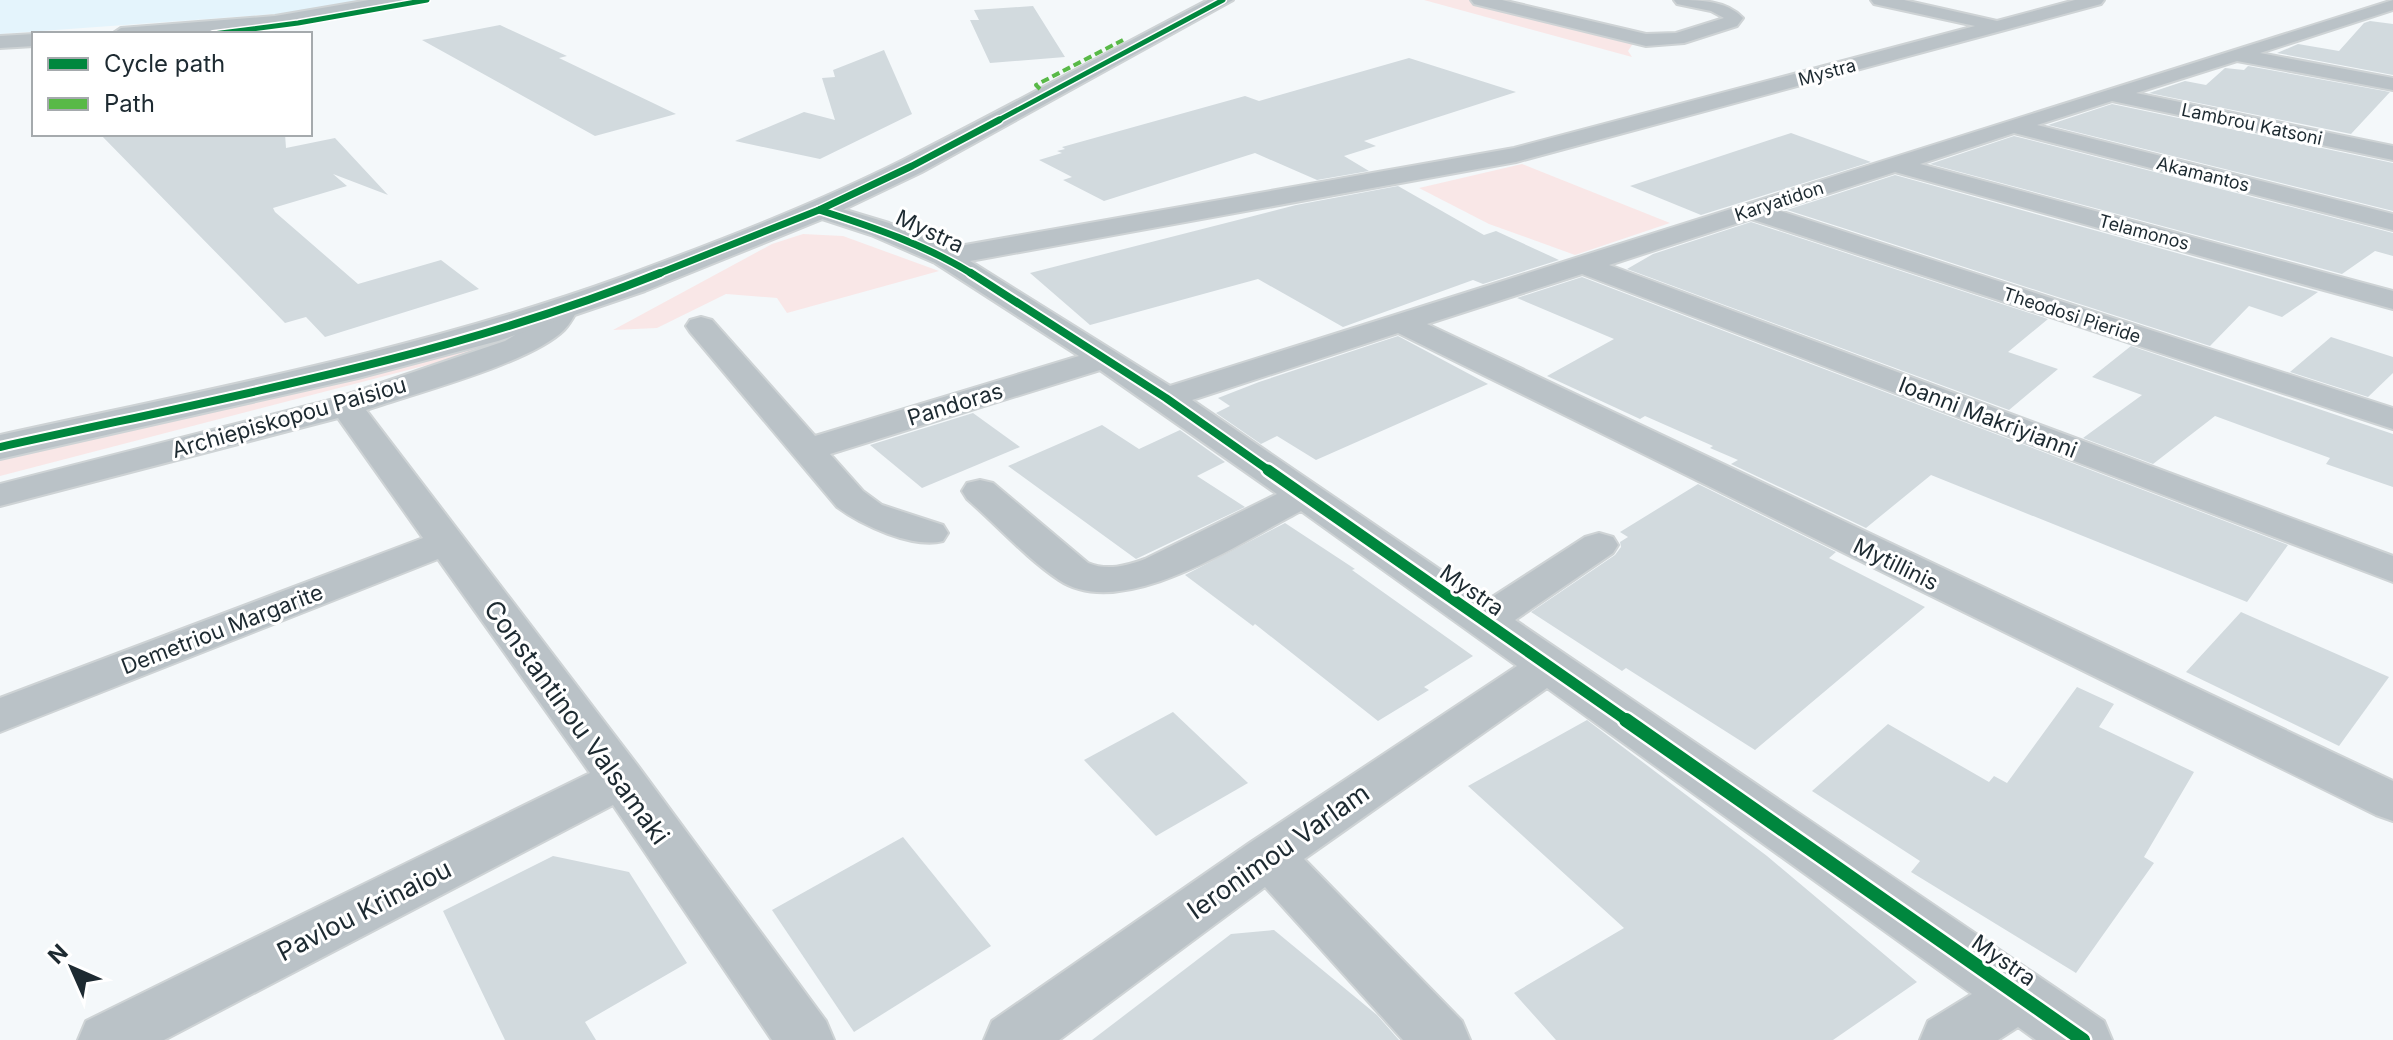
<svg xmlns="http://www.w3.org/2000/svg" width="2393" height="1040" font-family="Inter,sans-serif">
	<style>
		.built { fill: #e4f4fc }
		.green { fill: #f9e7e7 }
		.building { fill: #d2dade }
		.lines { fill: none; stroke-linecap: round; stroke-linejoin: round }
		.minor-casing { stroke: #ced3d5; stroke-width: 4 }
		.tertiary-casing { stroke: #ced3d5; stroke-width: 4 }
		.minor { fill: #bac2c7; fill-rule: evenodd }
		.tertiary { fill: #bac2c7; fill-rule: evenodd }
		.quiet { stroke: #58b947; stroke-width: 4; stroke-dasharray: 8 4; stroke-linecap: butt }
		.cycleway-far4-casing { stroke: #fff; stroke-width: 8 }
		.cycleway-far3-casing { stroke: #fff; stroke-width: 10 }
		.cycleway-far2-casing { stroke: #fff; stroke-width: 12 }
		.cycleway-far1-casing { stroke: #fff; stroke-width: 16 }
		.cycleway-casing { stroke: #fff; stroke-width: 19 }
		.cycleway-far4 { stroke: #00873e; stroke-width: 5 }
		.cycleway-far3 { stroke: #00873e; stroke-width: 7 }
		.cycleway-far2 { stroke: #00873e; stroke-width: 8 }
		.cycleway-far1 { stroke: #00873e; stroke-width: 11 }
		.cycleway { stroke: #00873e; stroke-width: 14 }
		.labels { text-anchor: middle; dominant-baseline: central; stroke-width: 6; stroke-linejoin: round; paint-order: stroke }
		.far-street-label { font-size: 18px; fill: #1d2a31; stroke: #fff }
		.street-label { font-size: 22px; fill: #1d2a31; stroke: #fff }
		.near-street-label { font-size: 26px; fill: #1d2a31; stroke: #fff }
	</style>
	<rect width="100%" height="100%" fill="#f4f8fa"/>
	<polygon class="built" points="0,0 373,0 303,12 0,34"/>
	<g class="green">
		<polygon points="1424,0 1474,0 1634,42 1628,51 1632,57"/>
		<polygon points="1522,164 1670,223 1575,255 1489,224 1419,188"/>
		<polygon points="803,234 843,236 939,271 787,313 777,298 726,294 657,328 613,330 772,244"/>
		<polygon points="494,339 489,345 462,356 0,476 0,457"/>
	</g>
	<g class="building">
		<polygon points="1033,6 1065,57 990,63 970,20 979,20 974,10"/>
		<polygon points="2370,21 2393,24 2393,75 2277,53 2298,44 2339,51 2364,23"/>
		<polygon points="500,25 567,56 559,58 676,114 595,136 422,40"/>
		<polygon points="884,50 912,114 820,159 735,141 804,112 835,120 822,78 835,77 833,70"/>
		<polygon points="1409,58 1516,92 1364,141 1376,146 1344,156 1369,171 1317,180 1255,153 1104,201 1063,180 1072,177 1039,160 1062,153 1057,151 1065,149 1062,147 1245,96 1259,101"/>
		<polygon points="2248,66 2390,92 2351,134 2149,93 2185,81 2206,85 2225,68 2244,70"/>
		<polygon points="2112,104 2393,163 2393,211 2048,125"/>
		<polygon points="1791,133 1871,162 1701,215 1630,186"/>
		<polygon points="100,134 285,134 286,148 335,138 388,195 333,174 347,186 273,208 275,212 358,284 441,260 479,289 325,337 306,317 285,323"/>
		<polygon points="2014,136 2393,233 2393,256 2375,251 2342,274 1930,164"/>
		<polygon points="1895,175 2318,292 2282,317 2249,306 2210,346 1787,210"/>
		<polygon points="1398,186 1484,235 1496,231 1559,260 1483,284 1473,280 1343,327 1258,279 1090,325 1030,273 1296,205"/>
		<polygon points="1751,222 2048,319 2008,352 2058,369 2009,410 1627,269 1653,254"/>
		<polygon points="1582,277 2288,545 2247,602 1931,475 1866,528 1731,464 1738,460 1710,448 1713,446 1645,416 1640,419 1547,376 1614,339 1517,298"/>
		<polygon points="1398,336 1488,384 1316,460 1277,436 1261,444 1216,413 1230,406 1218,398 1259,382"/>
		<polygon points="2331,337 2393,357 2393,373 2368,397 2290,372"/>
		<polygon points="2131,346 2393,434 2393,487 2326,464 2330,458 2215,416 2153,464 2083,438 2142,395 2092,377"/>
		<polygon points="973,413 1020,447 922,488 870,445"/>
		<polygon points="1102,425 1139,449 1180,430 1225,462 1197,476 1245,507 1136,559 1008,466"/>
		<polygon points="1698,484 1836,552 1829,558 1925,607 1755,750 1626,668 1622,671 1531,612 1615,555 1621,547 1620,542 1628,537 1620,532"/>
		<polygon points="1285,523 1355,569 1352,570 1473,656 1424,687 1429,690 1378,721 1255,624 1253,626 1185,575"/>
		<polygon points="2241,612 2389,677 2339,746 2186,672"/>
		<polygon points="2077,687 2114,704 2099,727 2194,772 2144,857 2154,863 2076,973 1911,872 1920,861 1812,791 1888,724 1989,782 1994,776 2007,783"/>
		<polygon points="1173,712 1248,783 1156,836 1084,760"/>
		<polygon points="1587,720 1767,856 1917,982 1833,1040 1556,1040 1514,993 1624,928 1468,786"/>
		<polygon points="903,837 991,946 854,1032 772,910"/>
		<polygon points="553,856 629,872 687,963 585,1022 596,1040 505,1040 443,911"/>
		<polygon points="1274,930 1377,1015 1399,1040 1092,1040 1231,934"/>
	</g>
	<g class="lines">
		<defs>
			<g id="minor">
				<polygon points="369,0 410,0 401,5 275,26 187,34 112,34 121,28 275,16"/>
				<path d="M 1471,0 L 1502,0 L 1646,34 L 1676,33 L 1724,18 L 1711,11 L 1677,4 L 1674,0 C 1699,0 1726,0 1743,18 L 1737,26 L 1684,43 L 1646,46 L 1474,4 Z"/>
				<path d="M 1871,0 L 1904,0 L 1997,21 L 2075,0 L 2104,0 L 2101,4 L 1516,162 L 970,261 L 1170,386 L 2393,0 L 2393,10 L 2260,53 L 2393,78 L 2393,90 L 2237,61 L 2136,93 L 2393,146 L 2393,160 L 2112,101 L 2037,125 L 2393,214 L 2393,230 L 2014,133 L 1920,164 L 2393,291 L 2393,309 L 1895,172 L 1777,210 L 2393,408 L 2393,429 L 1751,219 L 1609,265 L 2393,556 L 2393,582 L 1582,274 L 1427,324 L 2393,781 L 2393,821 L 2376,815 L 1398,333 L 1192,400 L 1486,601 L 1585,537 L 1599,533 L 1613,537 L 1618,545 L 1613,553 L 1515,620 L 2104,1021 L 2112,1040 L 2036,1040 L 2018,1027 L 1998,1040 L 1920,1040 L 1928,1021 L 1972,994 L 1547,688 L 1304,859 L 1462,1021 L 1470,1040 L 1403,1040 L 1265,887 L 1059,1040 L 984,1040 L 992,1021 L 1251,842 L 1517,666 L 1301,511 C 1242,541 1123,623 1059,580 C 1026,558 997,525 967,499 L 962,491 L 967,483 L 980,480 L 993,483 L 1088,563 C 1107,571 1126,566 1145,559 L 1277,494 L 1100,370 L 830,454 L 863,491 L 882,505 L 943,525 L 948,533 L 943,541 C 913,549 861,525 837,507 L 690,332 L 686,326 L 690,320 L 701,317 L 712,320 L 815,436 L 1079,356 L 935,263 L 871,235 L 810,215 L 806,210 L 810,205 L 819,202 L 889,223 L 948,248 L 1514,148 L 1975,26 L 1874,4 Z"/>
				<polygon points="34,34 34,46 0,48 0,36"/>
				<path d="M 563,300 L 573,303 L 578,309 C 574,316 570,324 564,330 C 531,363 415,393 366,410 L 638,766 L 826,1021 L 834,1040 L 772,1040 L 613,805 L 164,1040 L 78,1040 L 86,1021 L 590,773 L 438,559 L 0,732 L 0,698 L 423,538 L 338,418 L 0,506 L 0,484 L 334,399 L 505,341 L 542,318 L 553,303 Z"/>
			</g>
			<path id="tertiary" d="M 1208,0 L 1233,0 L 922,172 L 830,216 L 645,291 L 498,341 L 358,378 L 0,459 L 0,435 C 209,389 420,350 622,277 C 717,242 813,205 903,160 C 1006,108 1106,53 1208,0 Z"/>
		</defs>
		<use href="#minor" class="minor-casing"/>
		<use href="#tertiary" class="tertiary-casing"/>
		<use href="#minor" class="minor"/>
		<use href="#tertiary" class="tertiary"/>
		<polyline class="quiet" points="1040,89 1036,85 1123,40"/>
		<defs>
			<g id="cycleway-far4">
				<polyline points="213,34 298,23 427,0"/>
				<polyline points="995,122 1223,0"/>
			</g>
			<g id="cycleway-far3">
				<path d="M 819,210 C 873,227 926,245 974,275"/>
				<polyline points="655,275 819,210 912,166 999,120"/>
			</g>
			<g id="cycleway-far2">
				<polyline points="971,273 1166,398 1271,472"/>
				<path d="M 0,447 C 221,398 448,358 660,273"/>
			</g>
			<polyline id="cycleway-far1" points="1268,470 1629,722"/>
			<polyline id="cycleway" points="1626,720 2083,1040"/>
		</defs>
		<use href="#cycleway-far4" class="cycleway-far4-casing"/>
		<use href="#cycleway-far3" class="cycleway-far3-casing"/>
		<use href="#cycleway-far2" class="cycleway-far2-casing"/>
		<use href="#cycleway-far1" class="cycleway-far1-casing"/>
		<use href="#cycleway" class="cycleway-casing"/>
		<use href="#cycleway-far4" class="cycleway-far4"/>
		<use href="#cycleway-far3" class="cycleway-far3"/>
		<use href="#cycleway-far2" class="cycleway-far2"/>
		<use href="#cycleway-far1" class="cycleway-far1"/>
		<use href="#cycleway" class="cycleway"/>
	</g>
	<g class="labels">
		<g class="far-street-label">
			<text transform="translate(1827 72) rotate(-15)">Mystra</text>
			<text transform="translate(2252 124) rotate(12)">Lambrou Katsoni</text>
			<text transform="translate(2203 174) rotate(14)">Akamantos</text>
			<text transform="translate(1779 201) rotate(-18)">Karyatidon</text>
			<text transform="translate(2144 232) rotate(15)">Telamonos</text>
			<text transform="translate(2072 315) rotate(18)">Theodosi Pieride</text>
		</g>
		<g class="street-label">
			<text transform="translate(930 231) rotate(25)">Mystra</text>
			<text transform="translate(955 404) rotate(-17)">Pandoras</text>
			<text transform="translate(289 417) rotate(-16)">Archiepiskopou Paisiou</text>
			<text transform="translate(1988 417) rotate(21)">Ioanni Makriyianni</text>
			<text transform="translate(1896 564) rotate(26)">Mytillinis</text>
			<text transform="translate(1472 590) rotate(35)">Mystra</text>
			<text transform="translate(222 629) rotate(-21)">Demetriou Margarite</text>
			<text transform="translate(2004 960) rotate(35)">Mystra</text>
		</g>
		<g class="near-street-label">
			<text transform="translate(577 722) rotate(54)">Constantinou Valsamaki</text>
			<text transform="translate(1278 851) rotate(-35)">Ieronimou Varlam</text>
			<text transform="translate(364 910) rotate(-27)">Pavlou Krinaiou</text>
		</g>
	</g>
	<rect x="32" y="32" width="280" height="104" fill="#ffffff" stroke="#a5aaad" stroke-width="2"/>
	<rect x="48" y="58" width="40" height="12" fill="#00873e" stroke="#a5aaad" stroke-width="2"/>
	<text x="104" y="72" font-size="24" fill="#1d2a31">Cycle path</text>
	<rect x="48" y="98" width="40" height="12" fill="#58b947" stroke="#a5aaad" stroke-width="2"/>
	<text x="104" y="112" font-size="24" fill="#1d2a31">Path</text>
	<g transform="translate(72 968) rotate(315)" stroke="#ffffff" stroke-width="6" paint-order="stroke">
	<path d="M0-6L14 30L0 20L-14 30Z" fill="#1d2a31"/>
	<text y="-12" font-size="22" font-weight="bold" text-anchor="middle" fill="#1d2a31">N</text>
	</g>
</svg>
